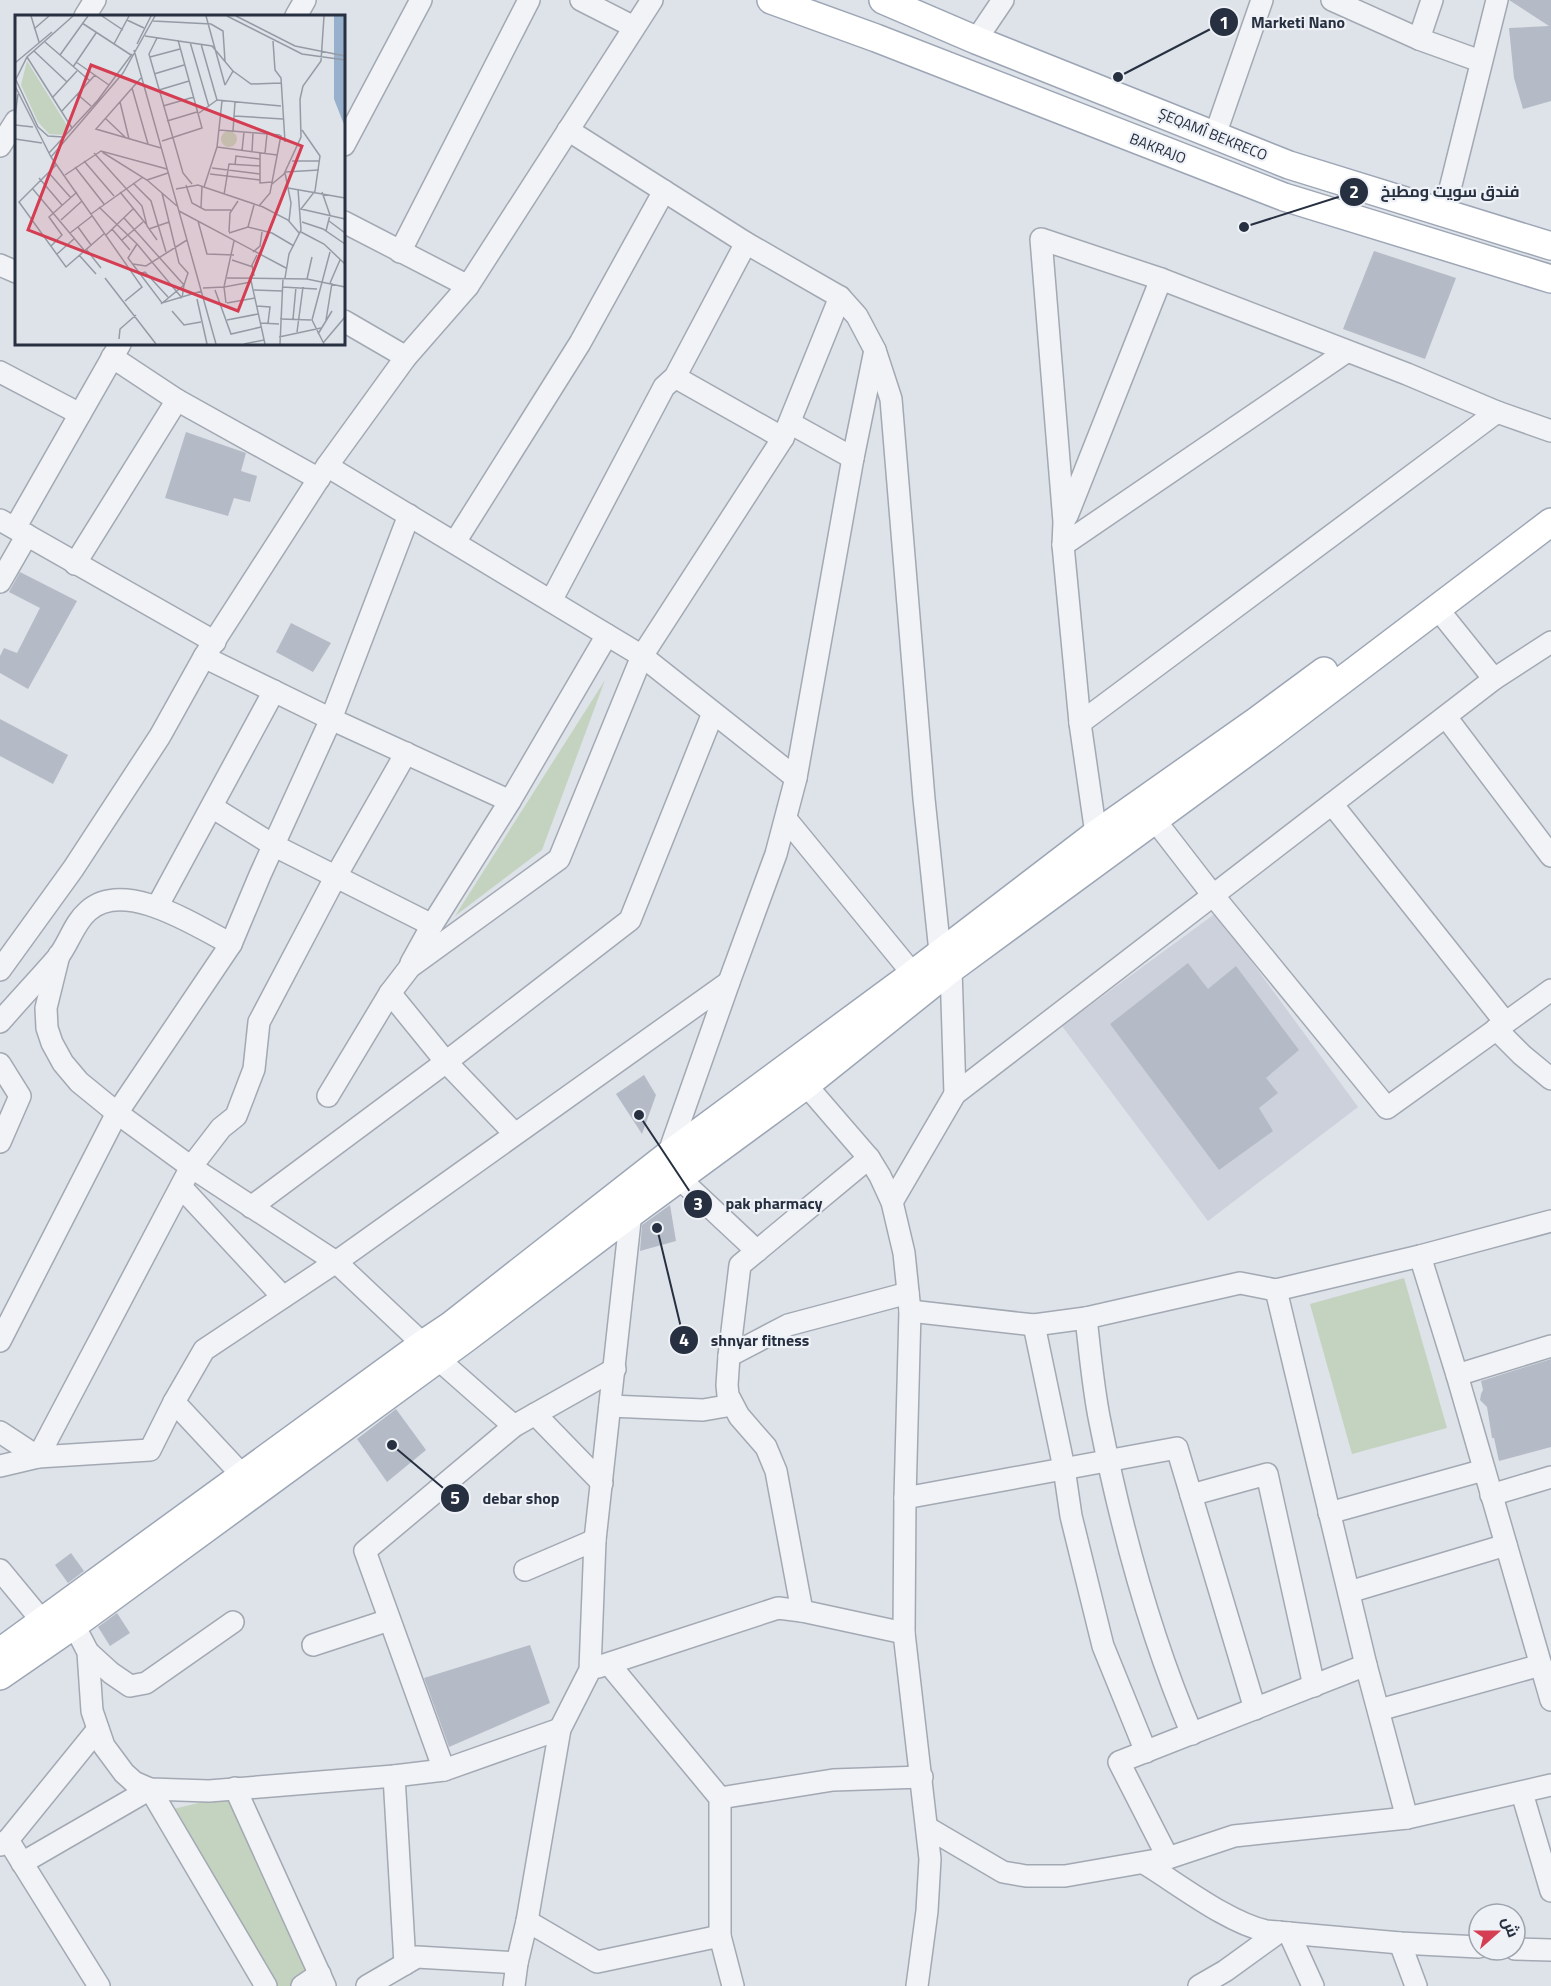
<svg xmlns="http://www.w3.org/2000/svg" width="1551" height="1986" font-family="'Titillium Web',Cairo,sans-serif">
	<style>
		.built { fill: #ccd1db }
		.green { fill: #c4d3bf }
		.building { fill: #b5bbc6 }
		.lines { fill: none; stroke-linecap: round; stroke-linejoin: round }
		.minor-casing { stroke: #a3a9b3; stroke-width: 24 }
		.major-casing { stroke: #9da6b5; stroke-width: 30 }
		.minor { stroke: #f1f3f7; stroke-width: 21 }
		.major { stroke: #fff; stroke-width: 27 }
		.labels { text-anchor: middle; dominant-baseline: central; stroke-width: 4.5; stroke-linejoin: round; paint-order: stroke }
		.street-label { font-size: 15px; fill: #273040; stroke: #eef1f6 }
		.inset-road { fill: none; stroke: #959ba5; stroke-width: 1.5 }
		.view { fill: #d43d52; fill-opacity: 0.15; stroke: #d43d52; stroke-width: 3 }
		.inset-edge { fill: none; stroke: #273040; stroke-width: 3 }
		.leader { fill: none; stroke: #273040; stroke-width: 2 }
		.callout-dot { fill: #273040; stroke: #eef1f6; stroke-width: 2 }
		.mark-label { font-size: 18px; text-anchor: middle; font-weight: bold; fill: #fff }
		.callout-label { font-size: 16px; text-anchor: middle; font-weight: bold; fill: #273040; stroke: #eef1f6; stroke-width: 4.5; stroke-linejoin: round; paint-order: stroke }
	</style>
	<rect width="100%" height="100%" fill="#dee2e9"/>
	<polygon class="built" points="1216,913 1358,1107 1208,1221 1062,1026"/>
	<g class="green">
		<polygon points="605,680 542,850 455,916"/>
		<polygon points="1404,1278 1447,1428 1352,1454 1310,1304"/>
		<polygon points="232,1795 311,1972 290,1986 276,1986 169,1810"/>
	</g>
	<g class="building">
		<polygon points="1509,0 1551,0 1551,101 1523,109 1514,78 1509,28 1549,26"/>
		<polygon points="1374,251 1456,278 1425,359 1343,329"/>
		<polygon points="186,432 246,453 241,471 257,476 250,502 234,498 228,516 165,498"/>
		<polygon points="20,572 77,601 28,689 0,673 0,656 4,648 17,653 40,608 9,592"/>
		<polygon points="291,623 331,643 313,672 276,652"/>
		<polygon points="0,719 68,755 53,784 0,756"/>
		<polygon points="1188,963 1208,989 1236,966 1299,1050 1266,1078 1278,1093 1259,1108 1273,1131 1219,1170 1110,1024"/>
		<polygon points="644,1075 656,1095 642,1134 616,1094"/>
		<polygon points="670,1205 676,1241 640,1251 642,1225"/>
		<polygon points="1551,1359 1551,1447 1499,1461 1494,1438 1492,1438 1487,1407 1480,1400 1481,1394 1483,1390 1481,1381"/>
		<polygon points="396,1409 426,1450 387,1482 357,1439"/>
		<polygon points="71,1553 84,1571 68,1583 55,1565"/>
		<polygon points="117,1613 130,1633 110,1646 98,1627"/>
		<polygon points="530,1645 550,1703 449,1747 424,1678"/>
	</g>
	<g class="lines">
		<defs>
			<g id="minor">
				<polyline points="581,0 634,27"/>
				<polyline points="1332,0 1419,39 1480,61"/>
				<polyline points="85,16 95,0"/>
				<polyline points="296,16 305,0"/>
				<polyline points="1419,39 1432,0"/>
				<polyline points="976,40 1003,0"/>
				<polyline points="568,130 746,243 840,297 857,316 875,350 891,399 924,799 940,952"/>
				<polyline points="1215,135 1262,0"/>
				<polyline points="344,145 421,0"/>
				<polyline points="0,146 16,121"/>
				<polyline points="1444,213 1497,0"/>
				<polyline points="344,222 468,286"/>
				<polyline points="400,252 529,0"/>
				<polyline points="0,265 16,272"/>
				<polyline points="344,321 406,357"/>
				<polyline points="112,357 177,400 319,479"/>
				<polyline points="0,372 80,414"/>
				<polyline points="675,377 783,438"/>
				<polyline points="790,423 853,458"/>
				<polyline points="327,466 642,656 796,778"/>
				<polyline points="1067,516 1161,279"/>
				<polyline points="0,520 215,642"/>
				<polyline points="15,528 120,344"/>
				<polyline points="455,542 580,343 664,191"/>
				<polyline points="1063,545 1346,352"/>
				<polyline points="75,564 177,400"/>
				<polyline points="0,582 27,535"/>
				<polyline points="551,601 664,387 675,377 746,243"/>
				<polyline points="1437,608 1494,679"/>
				<polyline points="204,657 331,719 510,801"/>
				<polyline points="1446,717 1551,856"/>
				<polyline points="1080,723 1497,412"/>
				<polyline points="1332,804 1505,1022"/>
				<polyline points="212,807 273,845 432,925"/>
				<polyline points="786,819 913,974"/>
				<polyline points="1154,819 1212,894 1387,1108 1551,990"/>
				<polyline points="1096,834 1080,723 1063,545 1064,522 1041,239 1161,279 1407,374 1497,412 1551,431"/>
				<polyline points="157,907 274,691"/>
				<polyline points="59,955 46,1008 47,1028 52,1043 63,1063 79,1082 117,1113 191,1167 336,1262 423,1344"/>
				<polyline points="411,963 432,925 510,801 607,635"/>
				<polyline points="951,969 955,1094"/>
				<polyline points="0,970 73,869 160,736 204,657 327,466 406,357 468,286 652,0"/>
				<polyline points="390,993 446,1062 514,1133"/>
				<path d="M 0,1022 C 19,1000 39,979 58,957 C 69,943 74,923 88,911 C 124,878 196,926 231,944"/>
				<polyline points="1496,1029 1522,1055 1551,1079"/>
				<polyline points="0,1064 20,1096 0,1142"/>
				<polyline points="806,1085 869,1158 880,1176 892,1202 904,1253 910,1311 905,1498 904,1633 930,1859 927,1911 917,1986"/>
				<polyline points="328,1096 390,993 410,967 559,859 642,656 783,438 840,297"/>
				<polyline points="668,1155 729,982 776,854 796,778 853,458 875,350"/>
				<polyline points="679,1178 757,1251"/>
				<polyline points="181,1187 283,1297"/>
				<polyline points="892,1202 955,1094 1494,679 1551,642"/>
				<polyline points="251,1207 446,1062 630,920 713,713"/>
				<polyline points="1420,1256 1457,1375 1551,1700"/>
				<polyline points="1276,1290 1366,1665 1407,1818"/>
				<polyline points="910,1311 1034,1325 1086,1318 1240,1283 1276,1290 1420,1256 1551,1221"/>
				<path d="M 1086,1318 C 1090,1352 1093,1388 1100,1422 C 1121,1527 1150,1636 1192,1734"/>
				<polyline points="1034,1325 1064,1468 1071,1516 1103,1646 1146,1752"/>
				<polyline points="0,1341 117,1113 231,944 260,875 331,719 409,515"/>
				<polyline points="729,1356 788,1325 908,1293"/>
				<polyline points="438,1359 514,1426"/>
				<polyline points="1457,1375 1551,1346"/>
				<polyline points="174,1402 243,1476"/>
				<polyline points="610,1406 703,1410 732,1405"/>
				<polyline points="535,1414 602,1483"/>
				<polyline points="0,1432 38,1457 150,1450 174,1402 204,1350 336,1262 729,982"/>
				<polyline points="0,1466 38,1457 191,1167 221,1128 236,1116 254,1069 259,1022 336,876 406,753"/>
				<polyline points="1191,1495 1267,1474 1314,1686"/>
				<polyline points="1491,1495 1551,1477"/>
				<polyline points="905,1498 1177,1448 1255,1709"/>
				<polyline points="1329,1513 1484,1470"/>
				<polyline points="0,1570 43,1622"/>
				<polyline points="525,1570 595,1540"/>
				<polyline points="1349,1592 1506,1545"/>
				<polyline points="802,1611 776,1471 766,1447 739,1416 728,1395 727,1385 729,1356 740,1265 869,1158"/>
				<polyline points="74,1625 88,1652 92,1711 104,1746 124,1773 134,1782 150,1789 209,1791 394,1776 444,1770 560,1729"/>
				<polyline points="313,1645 389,1620"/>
				<polyline points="88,1652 111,1673 130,1686 146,1683 233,1622"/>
				<polyline points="609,1664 720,1798 720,1936 733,1986"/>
				<polyline points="598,1667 778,1608 802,1611 904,1633"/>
				<polyline points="1379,1710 1541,1665"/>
				<polyline points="444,1770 365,1551 514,1426 615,1369"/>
				<polyline points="394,1776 405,1964"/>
				<polyline points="235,1788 325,1986"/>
				<polyline points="1522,1793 1551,1891"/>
				<polyline points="720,1798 833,1780 922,1777"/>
				<polyline points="928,1828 1003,1872 1026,1876 1065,1876 1168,1858 1234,1836 1407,1818 1551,1785"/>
				<polyline points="8,1840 99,1986"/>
				<polyline points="0,1845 8,1840 98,1729"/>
				<polyline points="1168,1858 1119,1762 1366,1665"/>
				<polyline points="22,1863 150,1789 266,1986"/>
				<path d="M 1144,1863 C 1180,1885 1227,1922 1266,1931 L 1400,1943 L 1479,1947"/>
				<polyline points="527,1921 597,1962 720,1936"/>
				<polyline points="1289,1933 1313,1986"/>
				<polyline points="1400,1943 1416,1986"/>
				<polyline points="1515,1949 1551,1950"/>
				<polyline points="302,1986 320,1974"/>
				<polyline points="367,1986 417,1957 517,1963"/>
				<polyline points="514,1986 517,1963 527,1921 560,1729 590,1670 595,1540 632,1203"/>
				<polyline points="1199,1986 1225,1971 1279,1932"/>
			</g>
			<g id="major">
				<polyline points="771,0 876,38 1284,197 1551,279"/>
				<polyline points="883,0 976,40 1289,165 1551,246"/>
				<polyline points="0,1652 423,1344 450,1326 668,1155 913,974 1096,834 1255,722 1324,671"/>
				<polyline points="0,1676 74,1625 465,1339 633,1212 806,1085 951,969 1266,738 1551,522"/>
			</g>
		</defs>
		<use href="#minor" class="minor-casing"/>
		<use href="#major" class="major-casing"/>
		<use href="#minor" class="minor"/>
		<use href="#major" class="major"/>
	</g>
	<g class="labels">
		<g class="street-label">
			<text transform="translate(1213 134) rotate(22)">ŞEQAMÎ BEKRECO</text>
			<text transform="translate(1158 148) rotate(21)">BAKRAJO</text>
		</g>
	</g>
	<g transform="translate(15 15)">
		<rect width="330" height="330" fill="#dee2e9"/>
		<path d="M 12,46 L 53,112 L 47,120 L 34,119 L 23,107 L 6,70 ZM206 124a8 8 0 1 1 16 0a8 8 0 1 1-16 0Z" fill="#c4d3bf"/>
		<path d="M 319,1 L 329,1 L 330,112 L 319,84 Z" fill="#97b0cb"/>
		<path class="inset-road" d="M 16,1 L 24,27M 87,1 L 108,15M 191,1 L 210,70M 212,1 L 287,39 L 330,45M 221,1 L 280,31 L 330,41M 112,5 L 129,13M 138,6 L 196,9 L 208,16 L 210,46M 67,8 L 116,40M 19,14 L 34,1M 130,21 L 197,31 L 218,56 L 210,70M 142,23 L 134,39 L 168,158 L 177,169M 258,26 L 260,55 L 266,63 L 270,127M 30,27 L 75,66M 175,27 L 194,92M 99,29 L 114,1M 122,29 L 136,1M 186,29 L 202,85M 119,35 L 201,329M 19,36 L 52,67M 45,40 L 73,1M 12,42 L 57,113M 135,42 L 165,34M 61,47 L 94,70M 0,48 L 37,17M 58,52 L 81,18M 218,56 L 236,69 L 266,68M 139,59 L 169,50M 0,63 L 23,112 L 33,121 L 48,122M 126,63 L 81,114 L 146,133M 1,64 L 12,42 L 58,1M 0,71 L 36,142 L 108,58 L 140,1M 117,73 L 133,129M 144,75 L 174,66M 62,79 L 76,91M 37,83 L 62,56M 202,85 L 266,91M 105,87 L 114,124M 148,91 L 179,82M 46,97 L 80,60M 184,98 L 202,85M 0,101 L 3,79M 219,101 L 268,104M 90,103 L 110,122M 152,106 L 182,97M 0,110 L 18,112M 204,115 L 265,120M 287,115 L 305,141 L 300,176 L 286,194 L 330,204M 218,116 L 220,87M 0,124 L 27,128M 147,126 L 187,113 L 163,25M 202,132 L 262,140M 227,136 L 229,117M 87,137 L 132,165 L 162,191M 237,137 L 238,118M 34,138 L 83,85 L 117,39M 79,138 L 127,191 L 132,211 L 142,225M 245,138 L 245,168 L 257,167M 250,138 L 252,119M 36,142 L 127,272 L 110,286M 69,146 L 99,181M 277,146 L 305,146M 42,149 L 4,187 L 51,252 L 90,218M 220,150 L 221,141 L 245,144M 60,152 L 89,189M 197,153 L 245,159M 33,157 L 56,183M 270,157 L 304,155M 270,158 L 276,188 L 274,206M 195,159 L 245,165M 50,160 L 86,136 L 152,154M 24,163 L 47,190M 132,165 L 153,158M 118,168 L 136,186 L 151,237M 257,169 L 269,159 L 286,122 L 285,84 L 288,71 L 306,46 L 309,1M 171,170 L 177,188 L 190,195 L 216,195M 189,172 L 202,132 L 207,86M 17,173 L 69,235M 273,173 L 330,183M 161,174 L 183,170 L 248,192 L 273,205 L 285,219M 105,177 L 131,209M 307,177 L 315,200 L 311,216M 209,180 L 214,149 L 245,151M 244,191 L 255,178 L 266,120M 84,192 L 122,229 L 167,283M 186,193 L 187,171M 164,196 L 271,253M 76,199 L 128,162M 109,203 L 169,270 L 167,283M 46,205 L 67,186M 183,206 L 192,239 L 219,240M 314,206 L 330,218M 287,207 L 308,214 L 330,229M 63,212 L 76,230M 233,212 L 239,190M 97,214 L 115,235M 134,214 L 154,207M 214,217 L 215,198 L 223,186M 286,217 L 309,229 L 330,249M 55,218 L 77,201M 214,218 L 233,212 L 257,218 L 279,231M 91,220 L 119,193M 107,225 L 128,207M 122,229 L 113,243 L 147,288 L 187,276M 36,231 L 47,220 L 34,202 L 62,177M 71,234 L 86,253M 238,237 L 245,231 L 247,217M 42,239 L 60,223M 64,240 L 81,259M 217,245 L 238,252M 118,249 L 131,251 L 172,225M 123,259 L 130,257 L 153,282M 235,261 L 250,329M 239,261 L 237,250 L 242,240M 90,263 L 141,329M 212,263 L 292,264 L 330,272M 270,263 L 274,239 L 286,215 L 283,174M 292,264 L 297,242M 315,268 L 325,245M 267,272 L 302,274M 188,273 L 209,272 L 219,226M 200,275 L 216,319 L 246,312M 239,275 L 267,276M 182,284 L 192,329M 211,288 L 209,272 L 236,267M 212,288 L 240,283M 146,289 L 169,270 L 173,258 L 164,248 L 147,178M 242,291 L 255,292 L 253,308M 157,296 L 169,310 L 186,307M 265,304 L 296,305M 278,304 L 281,272M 212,305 L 243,299M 311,305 L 317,268M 245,308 L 264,309M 282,317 L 288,272M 303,319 L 317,296M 264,322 L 306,313M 104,324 L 105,314 L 121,300M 308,328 L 330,302M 229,329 L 249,325M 265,329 L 268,263M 309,329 L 297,305 L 315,237"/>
		<path class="view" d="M 76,50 L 287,131 L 223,296 L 13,215 Z"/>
		<rect width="330" height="330" class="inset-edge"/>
	</g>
	<path class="leader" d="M1118 77L1224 22M1244 227L1354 192M639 1115L698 1204M657 1228L684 1340M392 1445L455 1498"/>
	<g class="callout-dot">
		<circle cx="1118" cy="77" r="6"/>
		<circle cx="1244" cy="227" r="6"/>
		<circle cx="639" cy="1115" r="6"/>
		<circle cx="657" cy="1228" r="6"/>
		<circle cx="392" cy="1445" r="6"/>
		<circle cx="1224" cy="22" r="15"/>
		<circle cx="1354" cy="192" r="15"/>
		<circle cx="698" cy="1204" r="15"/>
		<circle cx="684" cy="1340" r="15"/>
		<circle cx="455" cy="1498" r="15"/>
	</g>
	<g class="mark-label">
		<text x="1224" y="29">1</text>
		<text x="1354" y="198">2</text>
		<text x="698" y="1210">3</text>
		<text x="684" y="1346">4</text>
		<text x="455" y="1504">5</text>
	</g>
	<g class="callout-label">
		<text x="1298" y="28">Marketi Nano</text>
		<text x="1450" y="197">فندق سويت ومطبخ</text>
		<text x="774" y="1209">pak pharmacy</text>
		<text x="760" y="1346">shnyar fitness</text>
		<text x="521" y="1504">debar shop</text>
	</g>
	<g transform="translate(1497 1932) rotate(69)"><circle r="28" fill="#eef1f6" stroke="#9ea4ad" stroke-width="1.5"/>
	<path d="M0-4.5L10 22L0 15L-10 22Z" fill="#d43d52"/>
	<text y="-9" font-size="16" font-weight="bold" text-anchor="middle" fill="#273040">ش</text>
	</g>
</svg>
